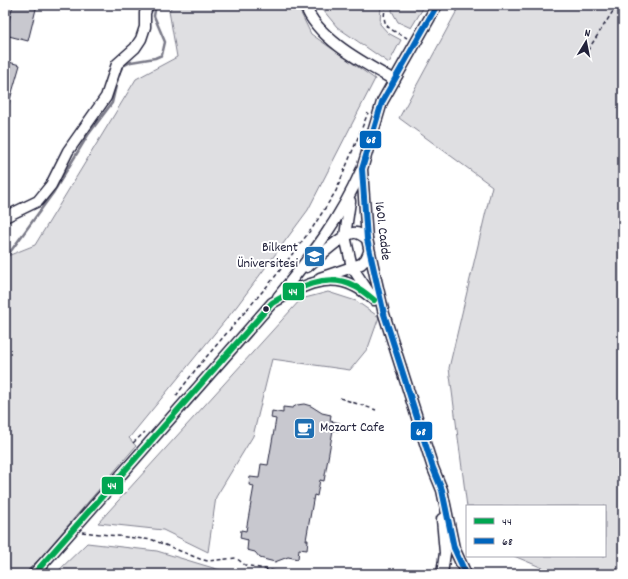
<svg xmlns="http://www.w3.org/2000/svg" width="628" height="579" font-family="Dekko,sans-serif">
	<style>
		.green { fill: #dfdfe2; stroke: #80808e }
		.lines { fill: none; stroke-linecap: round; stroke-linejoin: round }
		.stream { stroke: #7a7a88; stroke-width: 2.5 }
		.building { fill: #c8c8cf; stroke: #22223b }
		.minor-casing { stroke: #22223b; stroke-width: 13 }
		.path { stroke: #22223b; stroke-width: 1.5; stroke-dasharray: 4 3; stroke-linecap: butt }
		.minor { stroke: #fff; stroke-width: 10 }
		.bus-1-casing { stroke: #fff; stroke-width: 9 }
		.bus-2-casing { stroke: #fff; stroke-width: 9 }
		.bus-1 { stroke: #00a651; stroke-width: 6 }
		.bus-2 { stroke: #0065bd; stroke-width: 6 }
		.bus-dot { fill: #22223b; stroke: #fff; stroke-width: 1.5 }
		.labels { text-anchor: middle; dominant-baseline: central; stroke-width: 4; stroke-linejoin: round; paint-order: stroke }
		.street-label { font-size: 14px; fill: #22223b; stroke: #fff }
		.poi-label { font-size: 14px; fill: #22223b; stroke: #fff; text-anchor: end }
		.line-badge { stroke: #fff; stroke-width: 1.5 }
		.badge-label { font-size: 11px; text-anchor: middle; font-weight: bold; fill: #fff }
	</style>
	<rect width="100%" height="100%" fill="#fff"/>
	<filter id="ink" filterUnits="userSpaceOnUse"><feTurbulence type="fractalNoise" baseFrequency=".025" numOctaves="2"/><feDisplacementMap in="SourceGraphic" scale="8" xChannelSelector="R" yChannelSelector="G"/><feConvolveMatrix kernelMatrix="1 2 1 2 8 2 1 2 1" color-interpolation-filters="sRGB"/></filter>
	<g filter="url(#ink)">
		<g class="green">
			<polygon points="173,5 297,5 311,34 375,79 308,210 237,306 129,438 136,446 41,557 24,574 5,574 5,257 35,245 136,79 177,57 169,11"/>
			<polygon points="319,5 381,5 380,24 388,33 401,40 389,63 337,27"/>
			<polygon points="393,5 425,5 411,28 398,22 392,11"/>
			<polygon points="460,5 623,5 623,574 557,574 514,556 605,556 605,506 467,507 449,368 492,186 399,118"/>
			<polygon points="328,292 356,301 379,317 368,348 350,370 272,359 253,436 216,497 208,552 163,530 98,523 301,299"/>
			<polygon points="87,543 157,551 233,574 55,574"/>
		</g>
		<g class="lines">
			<polyline class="stream" points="5,259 53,193 88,135 112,103 119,73 123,66 131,62 155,58 162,55 165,42 154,16 156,5"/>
		</g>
		<g class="building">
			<polygon points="13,5 37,5 28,41 5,35"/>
			<polygon points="5,61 20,65 7,110 5,110"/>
			<polygon points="304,404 311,406 322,413 331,415 330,421 340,423 338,431 333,430 324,481 320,480 317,496 314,495 306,540 308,540 307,550 299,549 298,559 288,557 275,562 267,560 260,558 255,552 247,550 248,540 240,538 241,530 246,531 254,486 249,485 250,477 259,478 261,464 268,465 276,419 271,418 272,411 283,413 283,407 292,408 297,405"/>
		</g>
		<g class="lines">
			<defs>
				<g id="minor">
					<path d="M 305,5 C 317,39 364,63 394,80"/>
					<polyline points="437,5 382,102 362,169 367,239 377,284 384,314 433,468 442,490 454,548 466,574"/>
					<polyline points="350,201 345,236 352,267 370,294"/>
					<polyline points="5,217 38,201 51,185 68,151 106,97 117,64 135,48 141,39 145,27 145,13 148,5"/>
					<path d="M 307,267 C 317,259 341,235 353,233 C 359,232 363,236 367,239"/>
					<polyline points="320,278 361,264 366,259 369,252"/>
					<path d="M 278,297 C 312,255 339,221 361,171"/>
					<path d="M 34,574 L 272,303 C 296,289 326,271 354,286 C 361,289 368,295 374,300"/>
					<polyline points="442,574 445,553 442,519"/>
				</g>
			</defs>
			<use href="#minor" class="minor-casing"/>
			<g class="path">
				<path d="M 386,5 C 380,29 390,28 407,38"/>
				<polyline points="588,50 617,5"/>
				<polyline points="176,396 196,369 274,278 313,227 336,191 368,113"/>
				<polyline points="340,398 376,410"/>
				<polyline points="133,443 145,432"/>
				<polyline points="82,532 153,540 200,559 208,561 236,558 245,565 288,574"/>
			</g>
			<use href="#minor" class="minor"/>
			<defs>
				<path id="bus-1" d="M 34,574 L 272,303 C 296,289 326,271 354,286 C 361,289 368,295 374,300"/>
				<polyline id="bus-2" points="437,5 382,102 362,169 367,239 377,284 384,314 433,468 442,490 454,548 466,574"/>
			</defs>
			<use href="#bus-1" class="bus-1-casing"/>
			<use href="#bus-2" class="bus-2-casing"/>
			<use href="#bus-1" class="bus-1"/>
			<use href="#bus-2" class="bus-2"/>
		</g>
	</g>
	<defs>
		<symbol id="university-square" viewBox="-11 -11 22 22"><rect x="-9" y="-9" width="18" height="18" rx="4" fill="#1f6fb2" stroke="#fff"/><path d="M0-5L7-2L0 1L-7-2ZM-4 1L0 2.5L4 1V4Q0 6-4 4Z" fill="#fff"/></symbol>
		<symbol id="cafe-square" viewBox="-11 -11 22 22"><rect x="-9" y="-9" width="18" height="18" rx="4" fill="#1f6fb2" stroke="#fff"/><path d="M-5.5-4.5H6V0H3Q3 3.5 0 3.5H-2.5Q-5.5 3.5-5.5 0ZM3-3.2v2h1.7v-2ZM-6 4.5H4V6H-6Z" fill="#fff"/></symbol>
	</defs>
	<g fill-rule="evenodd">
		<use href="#university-square" x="302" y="244" width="25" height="25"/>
		<use href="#cafe-square" x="292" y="416" width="25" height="25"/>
	</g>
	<circle class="bus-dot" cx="266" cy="309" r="3.5"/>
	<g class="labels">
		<g class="street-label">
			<text transform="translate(382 231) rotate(83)">1601. Cadde</text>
		</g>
		<g class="poi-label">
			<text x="298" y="248">Bilkent<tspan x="298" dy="16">Üniversitesi</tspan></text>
			<text x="320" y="428" text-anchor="start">Mozart Cafe</text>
		</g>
	</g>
	<g class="line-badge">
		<rect x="359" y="130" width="23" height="19" rx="4" fill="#0065bd"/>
		<rect x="282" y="282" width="23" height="19" rx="4" fill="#00a651"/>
		<rect x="410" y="421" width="23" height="20" rx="4" fill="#0065bd"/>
		<rect x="101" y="476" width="23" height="19" rx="4" fill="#00a651"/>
	</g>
	<g class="badge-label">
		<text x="371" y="143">68</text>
		<text x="293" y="295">44</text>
		<text x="421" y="435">68</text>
		<text x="112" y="489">44</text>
	</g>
	<rect width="628" height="579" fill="none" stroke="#fff" stroke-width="20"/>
	<rect x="10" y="10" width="608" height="559" fill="none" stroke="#22223b" stroke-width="1.5" filter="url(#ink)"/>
	<rect x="466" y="505" width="140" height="52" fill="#ffffff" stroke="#a7a7b1"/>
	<rect x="474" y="518" width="20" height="6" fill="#00a651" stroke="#a7a7b1"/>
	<text x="502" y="525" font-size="12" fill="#22223b">44</text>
	<rect x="474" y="538" width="20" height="6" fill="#0065bd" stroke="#a7a7b1"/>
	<text x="502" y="545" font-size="12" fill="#22223b">68</text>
	<g transform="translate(586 42) rotate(10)" stroke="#ffffff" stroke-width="3" paint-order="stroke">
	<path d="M0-3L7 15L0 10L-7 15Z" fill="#22223b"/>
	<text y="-6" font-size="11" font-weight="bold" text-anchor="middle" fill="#22223b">N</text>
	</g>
</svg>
